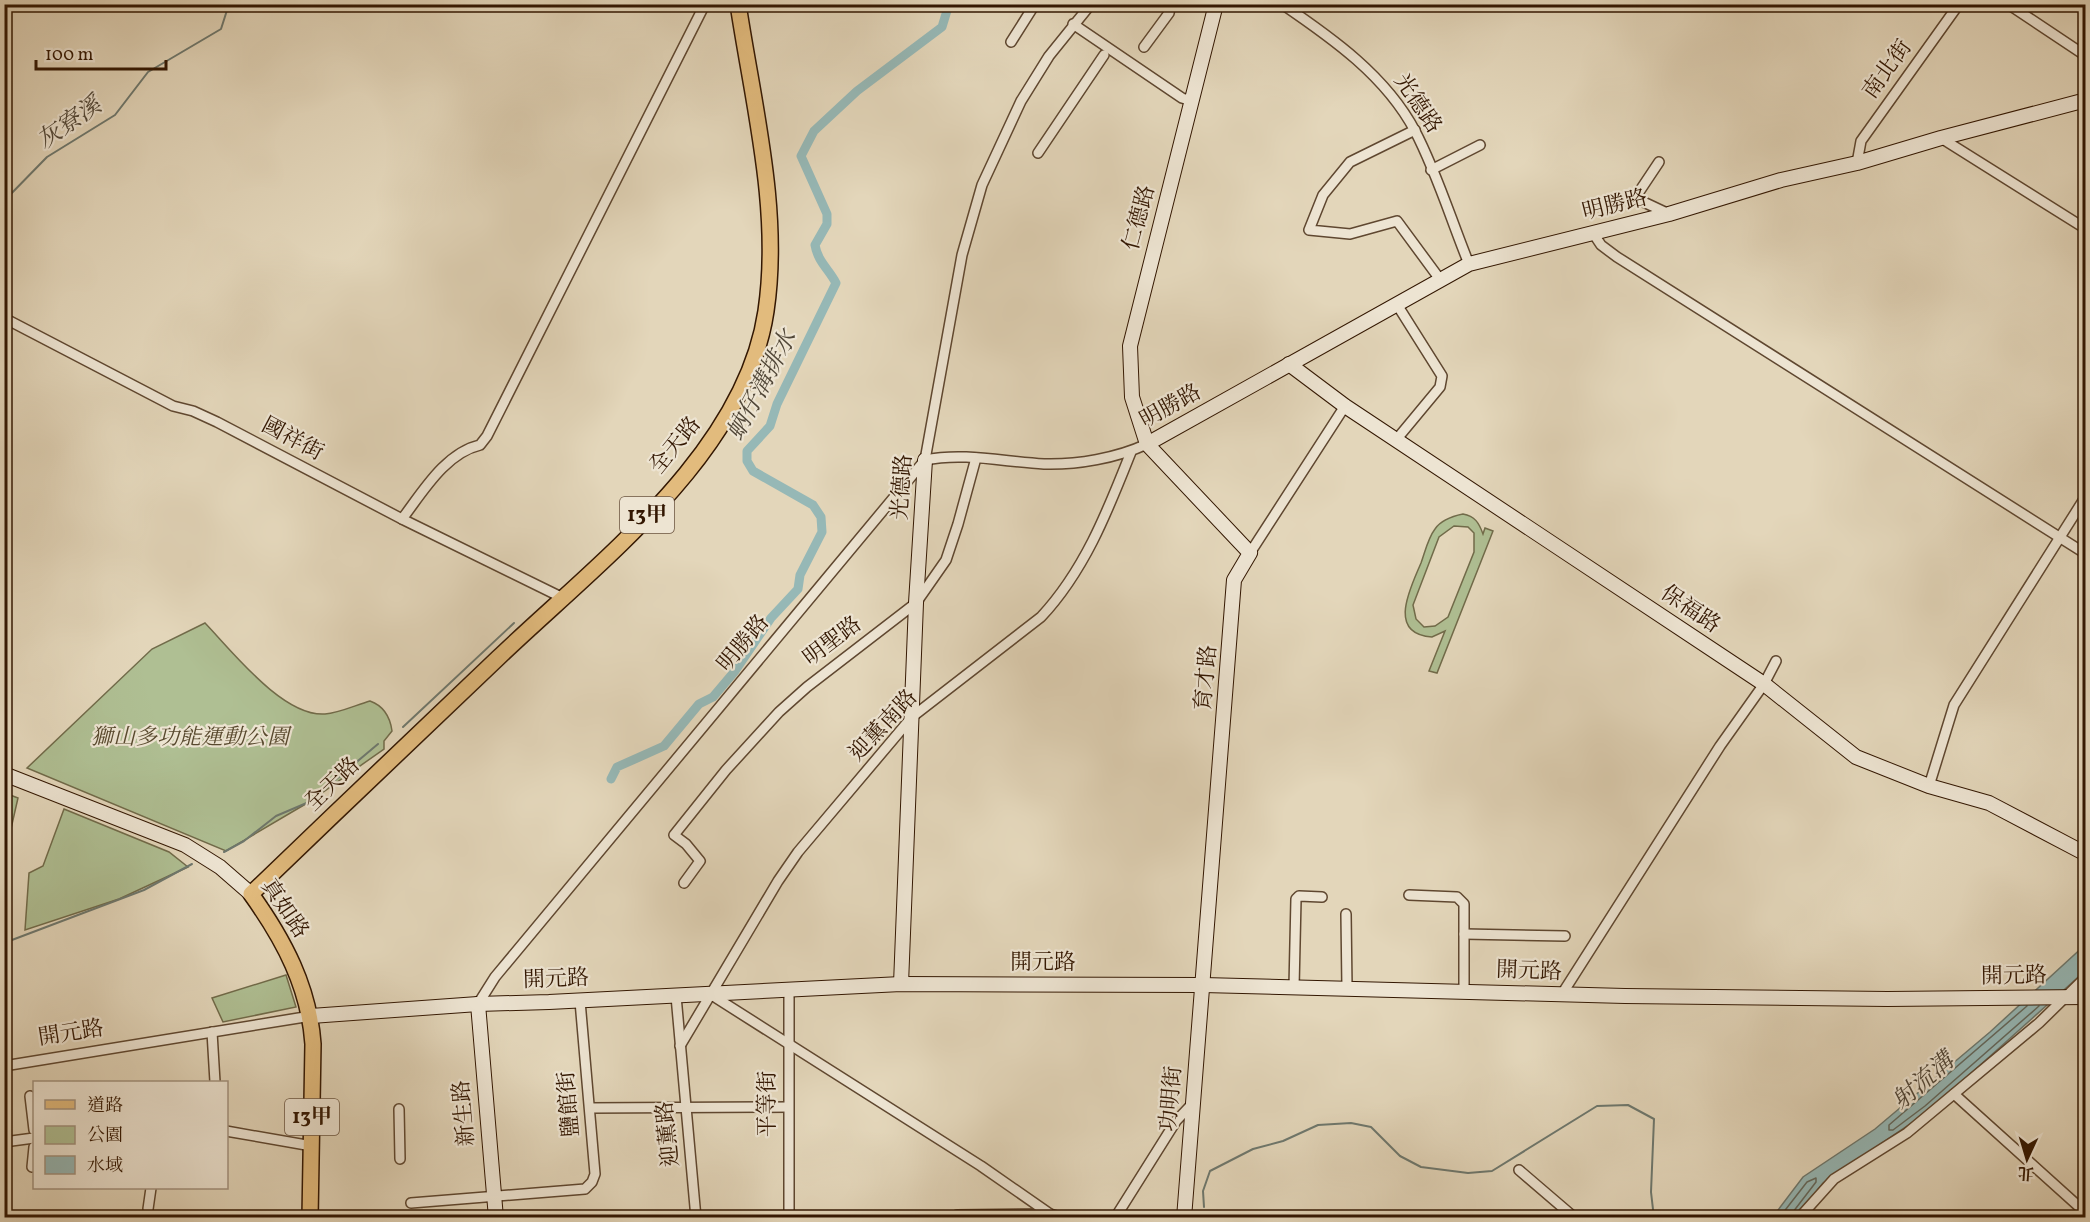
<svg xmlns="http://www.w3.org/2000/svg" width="2090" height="1222" font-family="Vollkorn,'Noto Serif TC',serif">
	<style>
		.green { fill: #afbf93; stroke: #716b4a; stroke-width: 1.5; fill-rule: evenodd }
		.water { fill: #96b8b6; stroke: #6e786e; stroke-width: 1.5 }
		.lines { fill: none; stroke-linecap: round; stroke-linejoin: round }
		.shore { stroke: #64685c; stroke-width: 1.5 }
		.stream { stroke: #6e786e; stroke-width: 2 }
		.canal { stroke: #96b8b6; stroke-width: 9 }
		.street-casing { stroke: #5f4730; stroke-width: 12 }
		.secondary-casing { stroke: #331702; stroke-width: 16 }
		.primary-casing { stroke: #331702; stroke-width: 18 }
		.street { stroke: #ede4d2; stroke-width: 9 }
		.secondary { stroke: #ede4d2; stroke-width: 14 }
		.primary { stroke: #e2bb7d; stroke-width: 15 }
		.labels { text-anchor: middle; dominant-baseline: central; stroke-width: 4.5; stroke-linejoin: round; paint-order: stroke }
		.shield { fill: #ede4d2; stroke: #6b5440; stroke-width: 1.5 }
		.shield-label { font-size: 21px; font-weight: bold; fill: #331702 }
		.street-label { font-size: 22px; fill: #331702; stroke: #ede4d2 }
		.park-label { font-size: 22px; font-style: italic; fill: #58492e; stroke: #ede4d2 }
		.water-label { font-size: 24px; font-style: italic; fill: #514738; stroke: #ede4d2 }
	</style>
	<rect width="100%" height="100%" fill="#e3d6ba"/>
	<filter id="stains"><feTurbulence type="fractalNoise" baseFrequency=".00333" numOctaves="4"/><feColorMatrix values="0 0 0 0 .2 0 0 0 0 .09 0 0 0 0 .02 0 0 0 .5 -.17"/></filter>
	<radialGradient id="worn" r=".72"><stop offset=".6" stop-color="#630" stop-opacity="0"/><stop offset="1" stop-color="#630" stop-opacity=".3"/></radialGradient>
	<g class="green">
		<path d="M 1463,514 C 1475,516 1479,523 1483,534 L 1485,528 L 1493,531 L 1437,673 L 1429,671 L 1445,631 L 1432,637 C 1386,634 1411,587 1421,563 C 1425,552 1428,538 1435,529 C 1441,520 1453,516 1463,514 ZM 1454,526 L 1468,527 L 1474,533 L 1474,552 L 1448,617 L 1435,626 L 1424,627 L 1416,619 L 1413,605 L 1439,537 Z"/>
		<path d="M 205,623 C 232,651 283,717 325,714 C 339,713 356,705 370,701 C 384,706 390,716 392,731 L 384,741 L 384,749 L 309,802 L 226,851 L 27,768 L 152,649 Z"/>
		<polygon points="5,793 18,798 5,855"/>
		<polygon points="64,809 169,852 188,867 119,899 25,930 29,873 43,866"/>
		<polygon points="286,975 296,1007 223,1022 212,998"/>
	</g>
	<polygon class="water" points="2085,945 2085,971 1929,1111 1823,1183 1796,1217 1772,1218 1803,1177 1875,1129 1990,1032"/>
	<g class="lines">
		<g class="shore">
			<polyline points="2027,1006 1889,1125 1889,1130 1893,1130 1925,1106 2039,1006"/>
			<polyline points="1779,1218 1807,1182 1816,1178 1816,1182 1793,1212 1792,1218"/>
		</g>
		<g class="stream">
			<polyline points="4,201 47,157 115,115 148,72 221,29 229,4"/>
			<polyline points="403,727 514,623"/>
			<polyline points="224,852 244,841 276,816 309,802 378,744"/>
			<polyline points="4,943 144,890 192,864"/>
			<polyline points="1204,1207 1203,1191 1210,1171 1253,1149 1283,1141 1318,1125 1351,1123 1371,1127 1400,1156 1421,1167 1468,1173 1492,1171 1597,1106 1628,1105 1654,1119 1651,1192 1654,1218"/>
		</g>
		<path class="canal" d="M 611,779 L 617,767 L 664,746 L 699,704 L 713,697 L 735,671 L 771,618 L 798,589 L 800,575 L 822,532 L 821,517 L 813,505 L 753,471 L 747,461 L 747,451 L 770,426 L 777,404 L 836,283 C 828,268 818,262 815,245 L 827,224 L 827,214 L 801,156 L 814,131 L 857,91 L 942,27 L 949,4"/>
		<defs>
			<g id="street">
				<path d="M 1282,4 C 1332,38 1386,76 1415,131 C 1437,173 1451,220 1469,264"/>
				<polyline points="2008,4 2086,56"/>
				<polyline points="1073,24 1182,98 1192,101"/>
				<polyline points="1011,42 1035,4"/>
				<polyline points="1144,47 1169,13 1171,4"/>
				<polyline points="1415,130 1350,162 1323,195 1309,230 1350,234 1397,221 1439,278"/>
				<polyline points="1941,138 2086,229"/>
				<polyline points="1038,153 1104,55"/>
				<polyline points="1659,162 1635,198 1669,214"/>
				<polyline points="1857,163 1861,141 1959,4"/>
				<polyline points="1431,170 1480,145"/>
				<polyline points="1593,233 1601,245 1617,257 2086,554"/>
				<polyline points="1396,303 1442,376 1440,387 1396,440"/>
				<polyline points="4,318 173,406 193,411 217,422 402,519 561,597"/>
				<polyline points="925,460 962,255 982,185 1021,101 1049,56 1091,4"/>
				<path d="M 402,519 C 422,493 445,453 480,445 L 487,436 L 705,4"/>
				<polyline points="1250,553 1345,406"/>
				<polyline points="1929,786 1954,705 2086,496"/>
				<polyline points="684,883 700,861 686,844 674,835 726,770 779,712 807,687 916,603 946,560 958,524 976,458"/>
				<polyline points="1409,895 1457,897 1464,904 1464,992"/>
				<polyline points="1346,914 1347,988"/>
				<polyline points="1464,934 1565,936"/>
				<polyline points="1294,987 1296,899 1299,896 1322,897"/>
				<polyline points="710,994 981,1166 1050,1214 1063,1218"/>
				<polyline points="1562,994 1720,746 1764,684 1776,661"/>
				<polyline points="676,996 696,1218"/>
				<path d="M 478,1004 L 495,977 L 925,460 C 964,452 1005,462 1044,464 C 1077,465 1117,458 1147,444"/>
				<polyline points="212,1032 215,1082"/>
				<path d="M 680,1046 L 778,881 L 798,852 L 912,717 L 1041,617 C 1085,570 1108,510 1131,452"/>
				<polyline points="4,1066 311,1016"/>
				<polyline points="1954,1094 2086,1213"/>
				<polyline points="30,1096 34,1130"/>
				<polyline points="590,1108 788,1107"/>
				<polyline points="399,1109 400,1159"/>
				<polyline points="226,1131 312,1146"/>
				<polyline points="4,1142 34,1138"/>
				<polyline points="34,1147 32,1167 34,1167"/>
				<polyline points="1519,1170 1575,1218"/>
				<polyline points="411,1203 585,1189 592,1182 595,1174 580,1001"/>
				<polyline points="148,1209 151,1188"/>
				<polyline points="789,1218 789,990"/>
				<polyline points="957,1218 957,1215 1050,1214"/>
				<polyline points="1115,1218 1176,1121 1193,1103"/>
				<polyline points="1799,1218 1834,1179 1907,1133 2039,1023 2086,977"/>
			</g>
			<g id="secondary">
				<polyline points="1289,364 1345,406 1764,684 1856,757 1929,786 1989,803 2086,854"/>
				<polyline points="1147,444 1469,264 1669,214 1781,180 1857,163 1941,138 2086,100"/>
				<polyline points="4,774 185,845 220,867 251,894"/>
				<polyline points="901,984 916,603 925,460"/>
				<polyline points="478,1004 496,1218"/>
				<polyline points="311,1016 478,1004 549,1002 901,984 1203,985 1625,996 1888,999 2086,997"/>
				<polyline points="1184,1218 1234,580 1250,553 1147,444 1132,397 1130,346 1216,4"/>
			</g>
			<path id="primary" d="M 310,1218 L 313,1044 C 309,987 284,940 251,894 C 333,815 415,737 498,658 C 596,564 745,454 766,311 C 781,210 753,104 738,4"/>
		</defs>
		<use href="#street" class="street-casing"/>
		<use href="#secondary" class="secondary-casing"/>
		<use href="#primary" class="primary-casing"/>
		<use href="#street" class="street"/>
		<use href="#secondary" class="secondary"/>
		<use href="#primary" class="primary"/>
	</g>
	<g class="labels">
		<g class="shield">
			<rect x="620" y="497" width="54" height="36" rx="4.5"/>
			<rect x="285" y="1099" width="54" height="36" rx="4.5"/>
		</g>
		<g class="shield-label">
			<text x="647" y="515">13甲</text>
			<text x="312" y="1117">13甲</text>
		</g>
		<g class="street-label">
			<text transform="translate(1888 70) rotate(-54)">南北街</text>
			<text transform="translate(1417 104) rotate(56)">光德路</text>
			<text transform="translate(1615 206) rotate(-14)">明勝路</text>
			<text transform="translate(1140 218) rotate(-75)">仁德路</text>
			<text transform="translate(1171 407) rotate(-29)">明勝路</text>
			<text transform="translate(292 440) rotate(28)">國祥街</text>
			<text transform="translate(676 446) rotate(-51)">全天路</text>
			<text transform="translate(903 487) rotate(-86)">光德路</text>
			<text transform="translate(1690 610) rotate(34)">保福路</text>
			<text transform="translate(833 642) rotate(-37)">明聖路</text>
			<text transform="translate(744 644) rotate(-50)">明勝路</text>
			<text transform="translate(1207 678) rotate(-85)">育才路</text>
			<text transform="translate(884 726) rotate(-47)">迎薰南路</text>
			<text transform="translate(333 785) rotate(-44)">全天路</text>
			<text transform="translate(284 909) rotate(56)">真如路</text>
			<text x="1043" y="963">開元路</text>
			<text transform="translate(1529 972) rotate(2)">開元路</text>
			<text transform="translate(2014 977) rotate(-1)">開元路</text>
			<text transform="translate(556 980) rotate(-2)">開元路</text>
			<text transform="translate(71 1034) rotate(-9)">開元路</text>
			<text transform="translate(1172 1099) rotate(-85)">功明街</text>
			<text transform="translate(570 1104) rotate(-95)">鹽館街</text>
			<text transform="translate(768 1104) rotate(-90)">平等街</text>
			<text transform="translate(465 1113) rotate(-95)">新生路</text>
			<text transform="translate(669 1134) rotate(-96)">迎薰路</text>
		</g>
		<g class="park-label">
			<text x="190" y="738">獅山多功能運動公園</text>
		</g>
		<g class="water-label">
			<text transform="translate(70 124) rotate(-35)">灰寮溪</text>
			<text transform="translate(763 386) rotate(-62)">蚋仔溝排水</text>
			<text transform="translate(1924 1082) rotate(-41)">射流溝</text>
		</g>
	</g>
	<rect width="2090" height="1222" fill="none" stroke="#e3d6ba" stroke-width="24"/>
	<rect x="6" y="6" width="2078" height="1210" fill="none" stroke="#331702" stroke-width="3"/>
	<rect x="12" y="12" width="2066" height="1198" fill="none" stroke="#331702" stroke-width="1.5"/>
	<rect x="33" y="1081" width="195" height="108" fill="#ede4d2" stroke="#a3927f" stroke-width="1.5"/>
	<rect x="45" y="1100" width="30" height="9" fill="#e2bb7d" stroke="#a3927f" stroke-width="1.5"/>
	<text x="87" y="1111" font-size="18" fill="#331702">道路</text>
	<rect x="45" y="1126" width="30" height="18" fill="#afbf93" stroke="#a3927f" stroke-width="1.5"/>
	<text x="87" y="1141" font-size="18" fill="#331702">公園</text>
	<rect x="45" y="1156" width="30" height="18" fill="#96b8b6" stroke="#a3927f" stroke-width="1.5"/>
	<text x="87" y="1171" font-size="18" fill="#331702">水域</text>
	<g transform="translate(2027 1159) rotate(184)" stroke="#ede4d2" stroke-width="4.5" paint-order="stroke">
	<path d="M0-4.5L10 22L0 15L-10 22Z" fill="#331702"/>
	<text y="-9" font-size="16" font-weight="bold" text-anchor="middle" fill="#331702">北</text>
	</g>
	<path d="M36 60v9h130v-9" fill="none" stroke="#331702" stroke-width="3"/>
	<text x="45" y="60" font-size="18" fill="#331702" stroke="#ede4d2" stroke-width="4.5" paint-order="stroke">100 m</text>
	<rect width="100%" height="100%" filter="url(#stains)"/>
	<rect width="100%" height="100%" fill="url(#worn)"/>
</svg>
